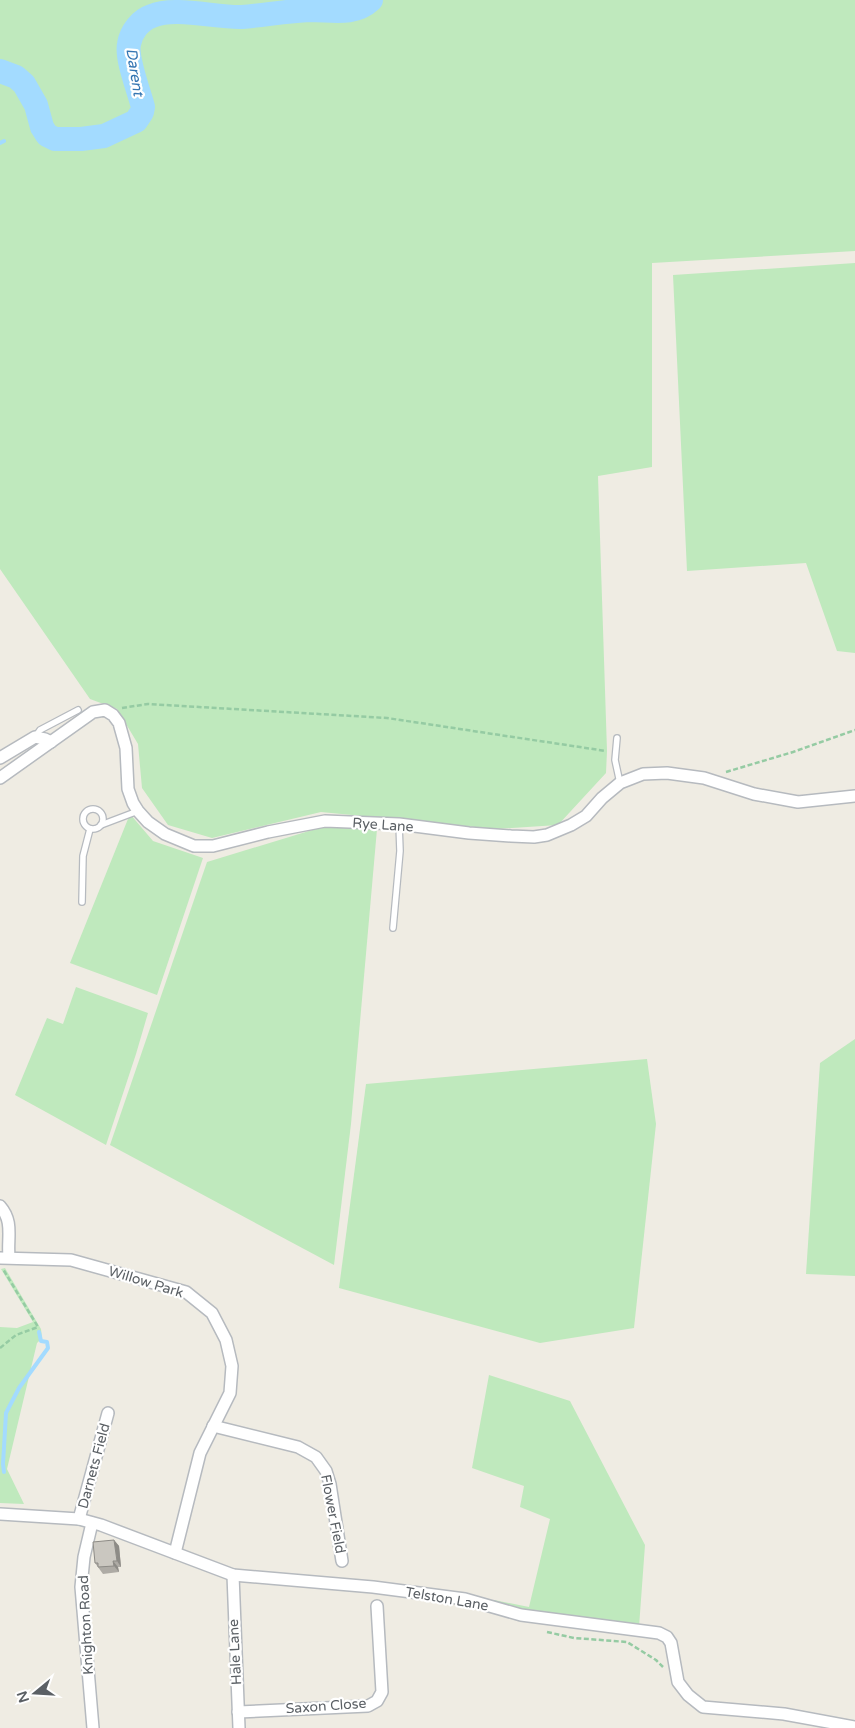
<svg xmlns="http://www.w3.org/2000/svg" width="855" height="1728" font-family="'Varela Round',sans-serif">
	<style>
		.green { fill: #bfe9bd }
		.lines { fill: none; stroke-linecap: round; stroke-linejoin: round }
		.stream { stroke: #a3dbff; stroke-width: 4 }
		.river { stroke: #a3dbff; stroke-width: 24 }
		.lane-casing { stroke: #b6babf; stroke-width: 8 }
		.street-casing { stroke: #b6babf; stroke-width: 14 }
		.path { stroke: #95cba3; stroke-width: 2.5; stroke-dasharray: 5 2.5; stroke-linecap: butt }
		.lane { stroke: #fff; stroke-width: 5.5 }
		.street { stroke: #fff; stroke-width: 11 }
		.wall { fill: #aeaba5 }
		.shaded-wall { fill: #8d8b86 }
		.building { fill: #cac7c0; stroke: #8d8b86 }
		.labels { text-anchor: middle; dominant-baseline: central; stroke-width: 4.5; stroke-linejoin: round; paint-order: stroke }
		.street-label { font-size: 14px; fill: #5b6065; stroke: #fff }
		.water-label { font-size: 15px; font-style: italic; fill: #3576b2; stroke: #fff }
	</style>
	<rect width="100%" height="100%" fill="#efece3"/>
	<g class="green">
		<polygon points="0,0 855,0 855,251 652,263 652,467 598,476 607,751 606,773 558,825 496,829 321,812 212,838 168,825 142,788 138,744 117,709 90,699 0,569"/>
		<polygon points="855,263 855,653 837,651 806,563 687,571 673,275"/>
		<polygon points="130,814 153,841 203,858 157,995 70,963"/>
		<polygon points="322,827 377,829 351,1124 334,1265 110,1145 207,862"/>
		<polygon points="76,987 148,1013 136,1054 106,1145 15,1095 47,1018 63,1024"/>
		<polygon points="855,1039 855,1276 806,1274 820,1063"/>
		<polygon points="647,1059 656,1124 634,1328 540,1343 339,1288 366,1084"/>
		<polygon points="5,1268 41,1329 42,1338 37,1343 7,1469 24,1504 0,1503 0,1327 17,1328 33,1322 1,1269"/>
		<polygon points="489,1375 570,1401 645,1545 639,1627 493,1606 494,1600 529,1607 550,1519 520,1507 524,1486 472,1468"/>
	</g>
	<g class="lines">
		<g class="stream">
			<polyline points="0,143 4,141"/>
			<polyline points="4,1472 3,1464 6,1413 19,1388 48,1348 47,1342 41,1341 39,1332"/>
		</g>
		<path class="river" d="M 0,71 L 16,77 L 24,84 L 36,105 L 42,127 L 47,135 L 55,139 L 81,139 L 104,136 L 136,121 L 142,112 L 143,107 C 139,91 126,59 129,44 C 131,32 140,20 152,16 C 175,6 216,18 242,17 C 265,15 288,11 310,10 C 332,10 354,16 371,0"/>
		<defs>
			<g id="lane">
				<polyline points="35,737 40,730 78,710"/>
				<polyline points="617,738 615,760 620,783"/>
				<circle cx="93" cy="819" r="10"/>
				<polyline points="101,825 138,811"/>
				<polyline points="82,902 83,856 90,829"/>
				<polyline points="393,928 400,851 399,824"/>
			</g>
			<g id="street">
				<polyline points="0,758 35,737 45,739 51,742"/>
				<polyline points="0,778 93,712 105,710 113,715 119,723 126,748 128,789 133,803 138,811 148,822 165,834 194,846 213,846 268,832 325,821 399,824 469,833 511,836 534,837 547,835 571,825 586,816 602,798 620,783 643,774 667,773 704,778 754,794 798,802 855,796"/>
				<path d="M 0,1206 C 14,1222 7,1238 9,1257"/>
				<polyline points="0,1258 71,1260 186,1292 212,1313 226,1340 232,1366 230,1393 200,1453 175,1553"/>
				<polyline points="213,1426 298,1447 316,1457 326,1471 330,1484 342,1561"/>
				<polyline points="0,1514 79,1519 101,1525 233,1575 373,1587 465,1599 521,1615 659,1633 667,1637 671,1643 678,1682 688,1695 703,1707 784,1714 855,1727"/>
				<polyline points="79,1519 108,1413"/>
				<polyline points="92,1523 84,1557 81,1587 93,1728"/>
				<polyline points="233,1575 239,1728"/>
				<polyline points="238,1712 368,1706 377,1701 382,1692 377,1606"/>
			</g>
		</defs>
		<use href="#lane" class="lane-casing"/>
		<use href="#street" class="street-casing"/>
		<g class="path">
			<polyline points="122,708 148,704 387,718 606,751"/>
			<polyline points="726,772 793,752 855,730"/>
			<polyline points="0,1348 16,1335 38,1327 3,1269"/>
			<polyline points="547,1632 574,1638 627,1642 656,1660 663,1667"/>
		</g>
		<use href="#lane" class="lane"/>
		<use href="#street" class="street"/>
	</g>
	<polygon class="wall" points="114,1540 119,1546 121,1567 118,1567 119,1572 103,1574 95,1563"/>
	<g class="shaded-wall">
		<polygon points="114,1540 119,1546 121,1567 117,1561"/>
		<polygon points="113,1561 118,1567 119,1572 114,1566"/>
	</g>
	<polygon class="building" points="114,1540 117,1561 113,1561 114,1566 98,1567 98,1563 95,1563 93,1542"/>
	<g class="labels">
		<g class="street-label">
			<text transform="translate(383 825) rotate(4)">Rye Lane</text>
			<text transform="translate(146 1282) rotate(17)">Willow Park</text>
			<text transform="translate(94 1466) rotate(-75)">Darnets Field</text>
			<text transform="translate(333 1514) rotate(79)">Flower Field</text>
			<text transform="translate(447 1599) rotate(10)">Telston Lane</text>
			<text transform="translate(86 1625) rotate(-93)">Knighton Road</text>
			<text transform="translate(235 1652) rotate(-93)">Hale Lane</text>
			<text transform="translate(326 1706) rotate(-4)">Saxon Close</text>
		</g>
		<g class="water-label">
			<text transform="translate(135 72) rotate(81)">Darent</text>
		</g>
	</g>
	<g transform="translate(35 1693) rotate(252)" stroke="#ffffff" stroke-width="4" paint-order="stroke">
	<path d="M0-4L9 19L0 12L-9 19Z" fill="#5b6065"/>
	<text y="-8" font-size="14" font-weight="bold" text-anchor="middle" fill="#5b6065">N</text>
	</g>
</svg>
